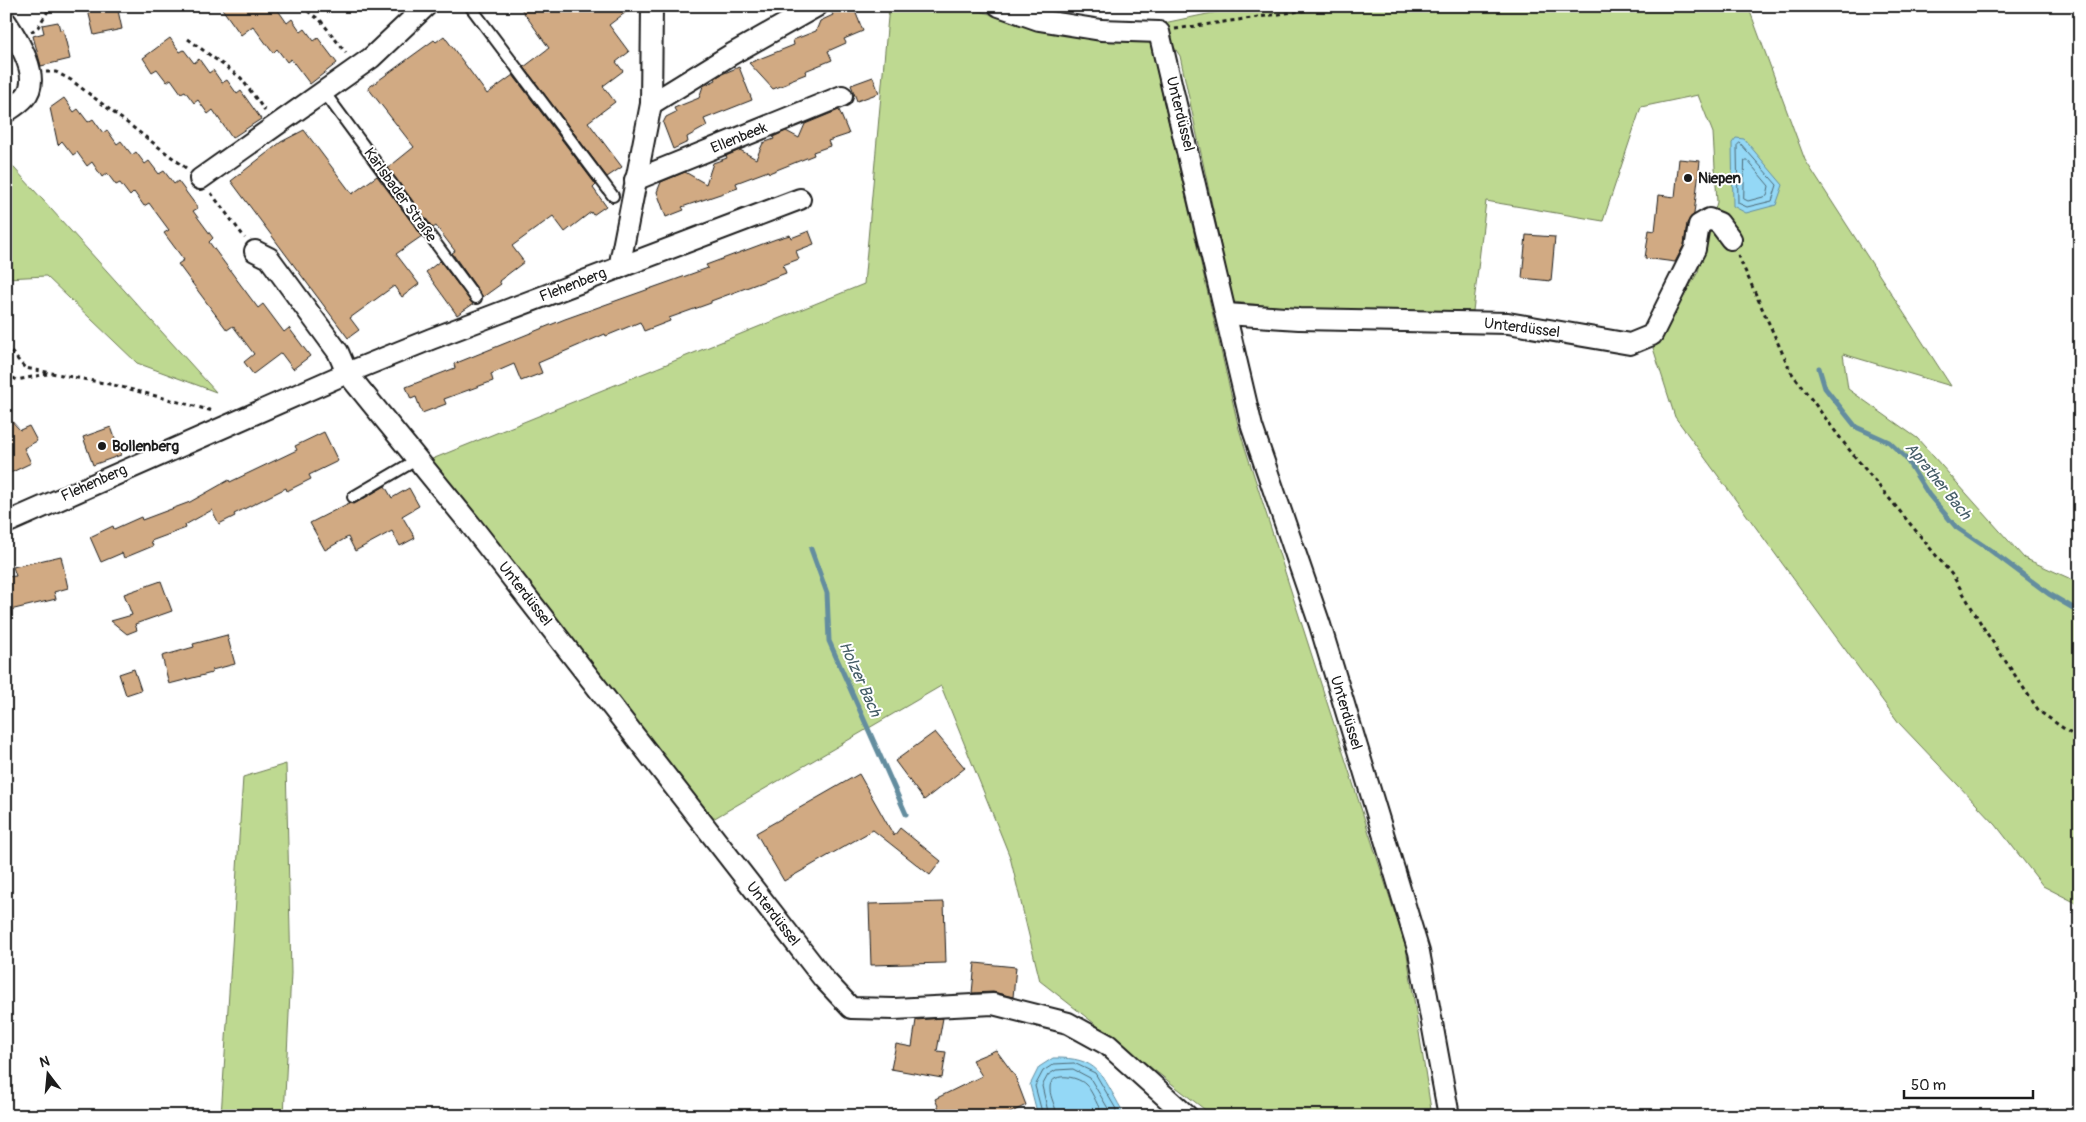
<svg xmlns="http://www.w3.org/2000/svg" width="2086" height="1122" font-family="Pangolin,sans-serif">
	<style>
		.green { fill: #bed991; stroke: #6d7a56 }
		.water { fill: #94d8f6; stroke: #648d9f }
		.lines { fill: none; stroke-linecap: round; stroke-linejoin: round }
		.shore { stroke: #4c6773; stroke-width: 1 }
		.stream { stroke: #648d9f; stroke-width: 5 }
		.building { fill: #d1aa83; stroke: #1c1c1c }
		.service-casing { stroke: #1c1c1c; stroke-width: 14 }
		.minor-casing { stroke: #1c1c1c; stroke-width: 24 }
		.path { stroke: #1c1c1c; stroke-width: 3; stroke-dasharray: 4 4; stroke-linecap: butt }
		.service { stroke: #fff; stroke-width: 10 }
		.minor { stroke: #fff; stroke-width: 20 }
		.poi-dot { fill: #1c1c1c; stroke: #fff; stroke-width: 2 }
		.labels { text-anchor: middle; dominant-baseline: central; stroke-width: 4; stroke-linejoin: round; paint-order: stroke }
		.street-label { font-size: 15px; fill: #1c1c1c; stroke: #fff }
		.poi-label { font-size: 15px; font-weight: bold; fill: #1c1c1c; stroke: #fff; text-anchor: start }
		.water-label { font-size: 16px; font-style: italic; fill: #465e68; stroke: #fff }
	</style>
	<rect width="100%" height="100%" fill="#fff"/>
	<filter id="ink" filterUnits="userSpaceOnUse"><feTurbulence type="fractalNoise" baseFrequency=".02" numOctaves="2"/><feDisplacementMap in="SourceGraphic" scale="10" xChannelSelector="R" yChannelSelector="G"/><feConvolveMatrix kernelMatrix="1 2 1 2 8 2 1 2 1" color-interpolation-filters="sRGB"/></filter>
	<g filter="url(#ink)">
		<g class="green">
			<polygon points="889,6 963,6 1024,24 1150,41 1239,429 1406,948 1432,1116 1213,1116 1040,981 1010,857 941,686 713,819 420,464 864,284"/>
			<polygon points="1246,6 1748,6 1805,160 1951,386 1843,354 1848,389 1917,438 2024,558 2080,583 2080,905 2043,886 1996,825 1899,723 1675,417 1653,348 1698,272 1717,202 1713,133 1698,95 1641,107 1603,221 1486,201 1473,311 1303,309 1233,302 1180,56 1159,24"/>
			<polygon points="6,159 216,392 137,363 46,276 6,278"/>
			<polygon points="286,764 291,973 284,1116 221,1116 243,777"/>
		</g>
		<g class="water">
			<polygon points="1736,138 1744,139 1783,185 1776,205 1746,213 1733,206 1732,143"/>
			<path d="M 1053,1058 C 1099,1057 1101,1074 1122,1110 L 1119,1116 L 1038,1116 L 1030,1085 L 1039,1067 Z"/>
		</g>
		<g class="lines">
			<g class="shore">
				<polygon points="1740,143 1777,185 1772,201 1747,207 1738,203 1737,146"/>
				<polygon points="1745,161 1748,161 1769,186 1767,196 1748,201 1744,199"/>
				<polyline points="1043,1116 1035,1086 1043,1071 1054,1064 1074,1063 1095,1073 1116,1109 1115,1116"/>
				<polyline points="1049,1116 1042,1086 1048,1075 1056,1070 1073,1069 1090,1078 1109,1110 1109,1116"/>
				<path d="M 1057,1116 C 1056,1106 1050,1098 1050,1089 C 1049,1071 1077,1076 1085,1084 C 1092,1090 1096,1103 1101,1111 L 1101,1116"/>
			</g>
			<g class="stream">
				<polyline points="1819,368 1825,388 1856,427 1889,442 1905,457 1929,495 1956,527 1990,550 2049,594 2080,612"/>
				<polyline points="811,549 827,593 829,641 906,814"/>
			</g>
		</g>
		<g class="building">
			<polygon points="87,6 117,6 122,29 94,35"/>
			<polygon points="220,6 275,6 287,23 292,19 301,32 305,29 314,41 318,38 337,63 310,84 291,59 287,62 277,49 273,53 253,26 241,35"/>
			<polygon points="519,6 634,6 609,25 629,52 616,62 623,71 603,86 615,102 588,122 622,167 607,177 524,67 549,48"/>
			<polygon points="843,6 853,6 863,31 844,39 846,43 828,51 832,60 805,71 806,74 788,81 789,83 773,89 749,63 794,45 793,40 816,31 820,21 833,15 831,11"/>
			<polygon points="58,22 60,30 63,29 70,59 41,66 33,36 44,33 42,25"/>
			<polygon points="444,36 487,94 513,75 596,185 593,188 606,206 593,215 591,212 565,232 553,216 512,246 524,262 499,281 501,284 483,297 452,253 455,251 436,226 433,228 388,168 414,147 368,88 434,40 436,42"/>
			<polygon points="170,38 180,52 184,50 194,63 199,59 209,73 213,70 222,83 227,80 237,94 241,91 261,119 232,138 213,110 208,114 198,100 194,103 185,91 181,93 171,79 167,82 157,69 152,72 143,58"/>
			<polygon points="739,67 752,100 704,119 707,126 687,137 688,142 673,149 663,123 666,117 676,112 674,108 699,98 703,86 716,80 715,78 722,74"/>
			<polygon points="873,77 879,93 857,101 851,85"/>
			<polygon points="64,98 74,112 78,109 88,122 93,119 103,133 107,130 117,144 121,141 132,155 136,152 145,164 149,161 159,174 164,171 174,184 178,181 198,208 193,211 213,238 209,242 249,296 258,308 263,304 284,332 289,328 310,356 293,369 281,353 253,374 244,362 254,354 233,326 227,330 178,264 184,260 164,233 169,230 149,203 144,206 134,192 130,196 120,183 116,185 107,173 102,177 92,162 87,166 77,152 73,155 62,141 58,145 50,108"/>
			<polygon points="839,110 849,134 828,141 830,146 813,152 814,155 769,173 768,171 736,183 738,188 682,207 684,210 666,217 657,192 661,182 685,172 706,184 713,163 727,158 726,156 740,150 756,159 763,143 774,139 773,137 786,131 799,138 805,124"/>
			<polygon points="304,130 352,194 377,176 422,236 396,254 419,284 402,297 394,286 350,318 359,330 348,338 231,181 281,142"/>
			<polygon points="1679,159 1700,161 1694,214 1687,223 1684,245 1675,262 1645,258 1649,230 1655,231 1659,195 1675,197"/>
			<polygon points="809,231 814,244 796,251 799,259 783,265 786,273 711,301 711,303 669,318 670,321 644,331 640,322 606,336 605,334 538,363 542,373 521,381 514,364 491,374 493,381 444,399 446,404 422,413 416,397 411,399 406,387 455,368 454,364 565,319 708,268 706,265 776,239 790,235 791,238"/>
			<polygon points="1526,235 1555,237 1551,281 1522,278"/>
			<polygon points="440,261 473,304 457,315 426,272"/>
			<polygon points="6,415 20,430 29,426 37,441 24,448 31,463 6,475"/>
			<polygon points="111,427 121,455 93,465 83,437"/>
			<polygon points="324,432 338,461 309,475 311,479 287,491 286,488 234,514 235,516 219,524 212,510 185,525 186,528 151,541 153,546 124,558 122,553 101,562 90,537 113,526 114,529 141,517 142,520 190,502 229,480 230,482 297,450 295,446"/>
			<polygon points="385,486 392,498 409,488 419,506 402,516 415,538 400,546 392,531 355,551 348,537 325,550 310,523 349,503 353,504 356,503"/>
			<polygon points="61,556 68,588 54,592 56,599 6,611 6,577 16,576 13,567"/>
			<polygon points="161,581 172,611 135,624 137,630 127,634 111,621 132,615 124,594"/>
			<polygon points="227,635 235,664 212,670 212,673 169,684 162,656 194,647 193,644"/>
			<polygon points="134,669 141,690 126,695 119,674"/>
			<polygon points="935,732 965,768 924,800 895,761"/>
			<polygon points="859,774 894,836 900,828 941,861 930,875 873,830 784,881 756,833"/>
			<polygon points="944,902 946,963 871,965 869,904"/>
			<polygon points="975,963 1016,967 1013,997 993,992 972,993"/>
			<polygon points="943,1018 937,1051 946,1052 942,1078 891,1069 896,1044 912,1047 916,1020"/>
			<polygon points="996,1050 1015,1076 1026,1105 1004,1116 942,1116 935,1099 982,1076 972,1060"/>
		</g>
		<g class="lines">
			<defs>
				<g id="service">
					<polyline points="470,6 613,196"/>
					<polyline points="324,92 476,298"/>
					<polyline points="353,497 418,459"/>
				</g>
				<g id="minor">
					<polyline points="999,6 1039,20 1101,30 1159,32 1252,427 1320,625 1419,952 1449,1116"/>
					<path d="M 6,22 C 18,40 42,78 25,97 C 20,103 12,108 6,112"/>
					<polyline points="651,104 732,54 817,6"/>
					<polyline points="200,179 371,58 426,6"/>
					<polyline points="635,180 842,96"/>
					<polyline points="255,251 269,258 338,352 347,373 470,524 823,978 851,1008 894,1009 993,1004 1068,1023 1108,1045 1187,1116"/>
					<polyline points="619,268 651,104 652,6"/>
					<polyline points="1226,314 1299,319 1508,323 1630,344 1652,335 1695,249 1699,225 1709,219 1719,223 1731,239"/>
					<polyline points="6,523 347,373 431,339 800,199"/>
				</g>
			</defs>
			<use href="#service" class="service-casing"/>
			<use href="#minor" class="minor-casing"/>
			<g class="path">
				<polyline points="301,6 321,21 346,53"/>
				<polyline points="1175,29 1335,6"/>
				<polyline points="31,32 38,27 51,6"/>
				<polyline points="188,39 241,78 265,111"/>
				<polyline points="46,72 56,72 71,80 186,168"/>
				<polyline points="211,193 245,238"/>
				<polyline points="1738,255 1791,372 1847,447 1953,576 1986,632 2039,711 2080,740"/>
				<polyline points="6,346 25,368 114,385 213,411"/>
				<polyline points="6,374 17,380 47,374"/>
			</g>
			<use href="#service" class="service"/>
			<use href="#minor" class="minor"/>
		</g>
	</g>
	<g class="poi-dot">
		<circle cx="1688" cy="178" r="5"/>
		<circle cx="102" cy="446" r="5"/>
	</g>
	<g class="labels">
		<g class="street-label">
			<text transform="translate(1180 114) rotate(76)">Unterdüssel</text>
			<text transform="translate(739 138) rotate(-22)">Ellenbeek</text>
			<text transform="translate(400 195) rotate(54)">Karlsbader Straße</text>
			<text transform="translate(573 285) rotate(-21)">Flehenberg</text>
			<text transform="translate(1522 328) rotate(7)">Unterdüssel</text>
			<text transform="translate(94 483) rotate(-24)">Flehenberg</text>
			<text transform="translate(525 594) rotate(52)">Unterdüssel</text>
			<text transform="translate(1346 713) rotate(73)">Unterdüssel</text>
			<text transform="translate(773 914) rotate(52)">Unterdüssel</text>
		</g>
		<g class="poi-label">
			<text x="1698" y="178">Niepen</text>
			<text x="112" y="446">Bollenberg</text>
		</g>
		<g class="water-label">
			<text transform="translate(1938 481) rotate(51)">Aprather Bach</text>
			<text transform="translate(860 679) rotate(66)">Holzer Bach</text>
		</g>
	</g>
	<rect width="2086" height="1122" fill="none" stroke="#fff" stroke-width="25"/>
	<rect x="12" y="12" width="2061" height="1097" fill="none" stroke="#1c1c1c" stroke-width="2" filter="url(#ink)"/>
	<g transform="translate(48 1074) rotate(344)" stroke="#ffffff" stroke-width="4" paint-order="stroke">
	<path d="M0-4L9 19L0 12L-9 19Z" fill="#1c1c1c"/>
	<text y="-8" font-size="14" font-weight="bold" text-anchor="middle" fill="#1c1c1c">N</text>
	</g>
	<path d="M1904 1090v8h129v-8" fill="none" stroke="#1c1c1c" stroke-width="2.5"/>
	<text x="1911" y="1090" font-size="15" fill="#1c1c1c" stroke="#ffffff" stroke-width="4" paint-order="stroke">50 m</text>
</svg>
